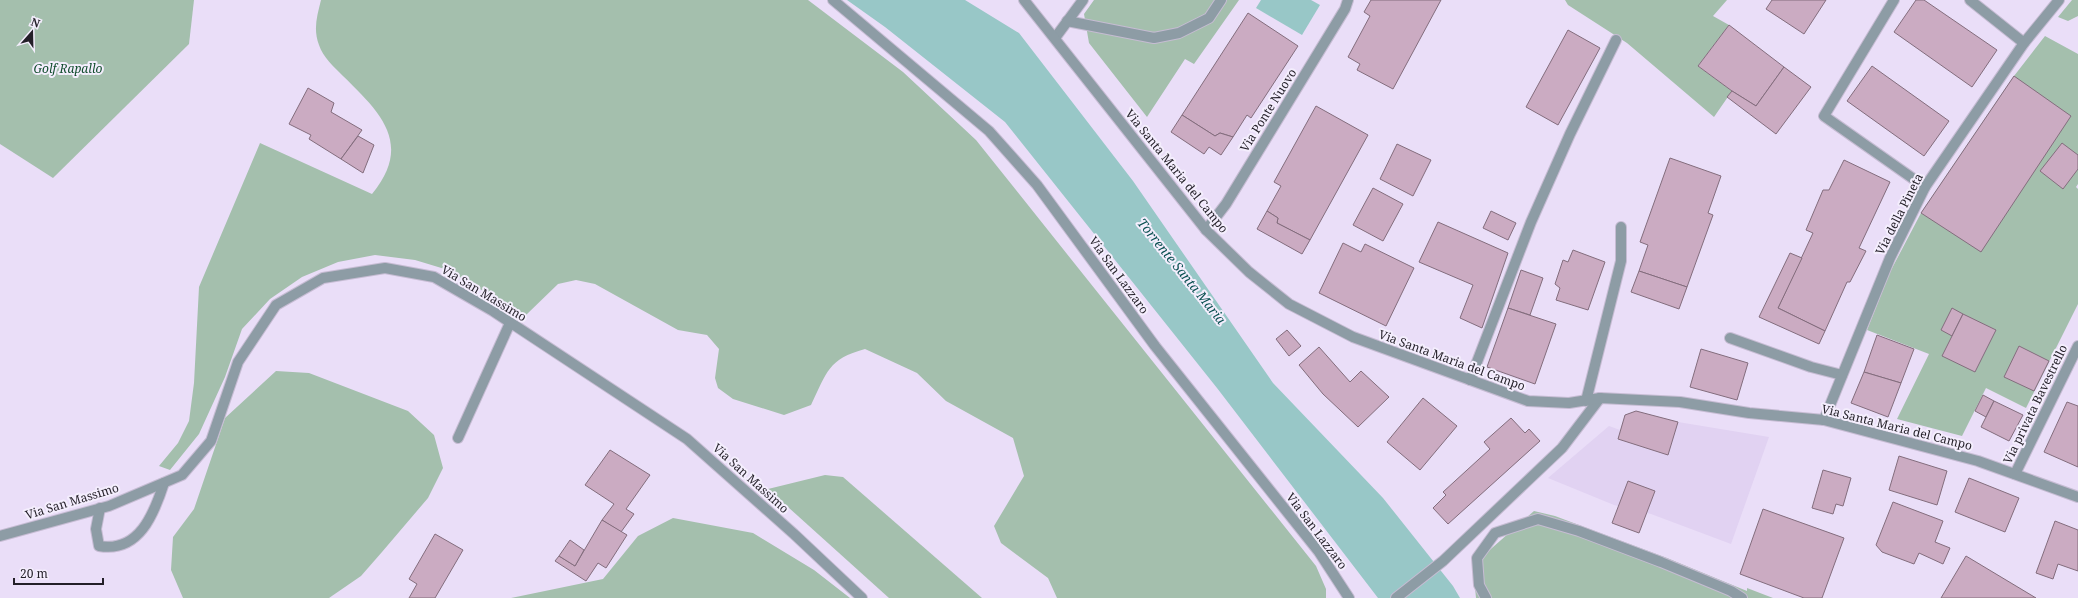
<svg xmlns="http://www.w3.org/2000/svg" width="2078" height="598" font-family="'Noto Serif',serif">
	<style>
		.built { fill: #e1d2f2 }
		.green { fill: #a4bfad }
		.water { fill: #98c7c7 }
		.building { fill: #cbabc2; stroke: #836d7d }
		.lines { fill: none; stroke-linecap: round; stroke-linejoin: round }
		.service-casing { stroke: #c6bcd3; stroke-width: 12 }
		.minor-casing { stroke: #c6bcd3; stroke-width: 12 }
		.tertiary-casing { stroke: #c6bcd3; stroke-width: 12 }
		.service { stroke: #8d9ca5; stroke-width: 10 }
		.minor { stroke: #8d9ca5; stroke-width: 10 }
		.tertiary { stroke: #8d9ca5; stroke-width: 10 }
		.labels { text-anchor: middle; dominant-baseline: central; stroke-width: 4; stroke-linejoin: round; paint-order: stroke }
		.park-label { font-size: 12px; font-style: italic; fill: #124d2e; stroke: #f4eefd }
		.street-label { font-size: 12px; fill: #231f28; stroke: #f4eefd }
		.water-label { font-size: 13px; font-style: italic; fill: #0b5152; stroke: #f4eefd }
	</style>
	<rect width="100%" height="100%" fill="#eadef8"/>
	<polygon class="built" points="1636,411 1678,422 1769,437 1731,544 1651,514 1614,505 1548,478 1609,426 1620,430 1625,415"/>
	<g class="green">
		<polygon points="0,0 194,0 189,44 53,178 0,144"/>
		<path d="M 321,0 L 808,0 L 903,72 L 976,140 L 1316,566 L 1326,589 L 1326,598 L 1057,598 L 1048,578 L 1001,543 L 994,526 L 1024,476 L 1013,438 L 946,401 L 917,373 L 865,349 C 828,359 827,372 811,405 L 784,415 L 733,399 L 718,388 L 715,378 L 719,349 L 707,335 L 678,330 L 595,284 L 576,280 L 558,284 L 525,316 L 448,270 L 415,260 L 375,255 L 338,262 L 302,277 L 270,299 L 242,329 L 225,377 L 199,434 L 170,470 L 159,466 L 178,443 L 189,421 L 194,383 L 199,287 L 260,143 L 372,194 C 413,144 381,113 343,76 C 334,67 323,57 319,45 C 313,29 317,16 321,0 Z"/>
		<polygon points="1094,0 1239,0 1194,64 1185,59 1147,117 1089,43 1084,14"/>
		<polygon points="1565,0 1727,0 1713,16 1729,25 1698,66 1732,91 1714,117 1627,43 1568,5"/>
		<polygon points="2072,0 2078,0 2078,16 2068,21 2058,17"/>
		<polygon points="2045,36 2078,54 2078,184 2076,187 2078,189 2078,304 2026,408 1986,388 1962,436 1897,419 1929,354 1867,330 1890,272 1921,213 2014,76"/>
		<polygon points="276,371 309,373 408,411 434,435 443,468 428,498 382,552 361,576 329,598 183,598 171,570 173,537 194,509 225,418"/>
		<polygon points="825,475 843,477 982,598 889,598 768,489"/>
		<polygon points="1534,511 1555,516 1667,558 1747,591 1747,588 1773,598 1476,598 1474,577 1484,555"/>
		<polygon points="673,518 753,533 814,570 850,598 511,598 603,579 638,536"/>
	</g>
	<g class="water">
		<polygon points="847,0 965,0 1019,33 1133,181 1273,383 1383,498 1453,586 1460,598 1378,598 1217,388 1005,122 885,27"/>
		<polygon points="1261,0 1311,0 1320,5 1302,35 1256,8"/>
	</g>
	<g class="building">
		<polygon points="1371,0 1441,0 1393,89 1357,70 1360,64 1348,57 1370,16 1364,12"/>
		<polygon points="1772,0 1826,0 1804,34 1766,9"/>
		<polygon points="1916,0 1924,0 1997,50 1972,87 1894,32"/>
		<polygon points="1248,13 1298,46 1251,118 1247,115 1233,137 1220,133 1215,136 1182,115"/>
		<polygon points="1729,25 1784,67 1756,106 1732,91 1698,66"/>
		<polygon points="1568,30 1600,48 1558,125 1526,107"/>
		<polygon points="1872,66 1949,121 1924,156 1847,101"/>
		<polygon points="1784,67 1811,87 1776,134 1727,97 1732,91 1756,106"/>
		<polygon points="2014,76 2071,116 1981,252 1921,213"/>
		<polygon points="308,88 334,103 331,112 362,130 341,159 309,139 311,135 289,124"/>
		<polygon points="1316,106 1368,135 1310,240 1277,223 1278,218 1267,211 1281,186 1274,182"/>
		<polygon points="1182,115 1215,136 1220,133 1233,137 1221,155 1209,147 1204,154 1171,132"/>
		<polygon points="358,136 374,145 363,173 341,159"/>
		<polygon points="2062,143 2078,155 2078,169 2063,189 2040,171"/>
		<polygon points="1397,144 1431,160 1413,196 1380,179"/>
		<polygon points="1670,158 1721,176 1708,213 1713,215 1687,287 1639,271 1648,245 1640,242"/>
		<polygon points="1844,160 1890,182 1859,248 1866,251 1850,282 1847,282 1825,331 1778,308 1813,233 1806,230 1823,190 1829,190"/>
		<polygon points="1373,188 1403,204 1383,241 1353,225"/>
		<polygon points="1267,211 1278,218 1277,223 1310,240 1302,254 1257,229"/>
		<polygon points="1491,211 1516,223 1508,240 1483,228"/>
		<polygon points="1438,222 1508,253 1482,328 1460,318 1473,285 1419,262"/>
		<polygon points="1343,243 1361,252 1365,244 1414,268 1386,326 1319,293"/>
		<polygon points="1573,250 1605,262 1588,310 1556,300 1560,288 1555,284 1563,260 1568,262"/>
		<polygon points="1790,253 1802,258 1778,308 1825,331 1819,344 1759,317"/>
		<polygon points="1521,270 1543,278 1530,315 1508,308"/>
		<polygon points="1639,271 1687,287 1679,309 1631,292"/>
		<polygon points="1508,308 1556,324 1535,384 1487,367"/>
		<polygon points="1952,308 1963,314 1952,336 1941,330"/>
		<polygon points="1963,314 1996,330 1975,372 1942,356"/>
		<polygon points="1287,330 1301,346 1289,356 1276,339"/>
		<polygon points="1877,335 1914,349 1901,383 1864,372"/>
		<polygon points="2019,346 2049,361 2034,391 2004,377"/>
		<polygon points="1319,347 1350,382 1361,371 1389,397 1358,427 1323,394 1299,365"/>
		<polygon points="1701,349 1748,363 1737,400 1690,387"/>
		<polygon points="1864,372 1901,383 1888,417 1851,403"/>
		<polygon points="1983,395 1994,401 1986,417 1975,411"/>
		<polygon points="1423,398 1457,426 1420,470 1387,442"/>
		<polygon points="1994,401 2023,415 2009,441 1981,427"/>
		<polygon points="2067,402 2078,406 2078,467 2044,452"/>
		<polygon points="1636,411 1678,422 1668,455 1618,439 1625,415"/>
		<polygon points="1511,418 1525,433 1529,429 1540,441 1448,524 1433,508 1446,495 1443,492 1490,449 1484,442"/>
		<polygon points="610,450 650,475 626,509 634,514 621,532 602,520 614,504 585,485"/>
		<polygon points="1899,456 1947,471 1937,505 1889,490"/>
		<polygon points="1823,470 1851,478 1843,506 1836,504 1833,514 1812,508"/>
		<polygon points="1969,478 2019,498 2005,532 1955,512"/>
		<polygon points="1628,481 1655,491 1639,533 1612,523"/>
		<polygon points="1893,502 1943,521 1935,542 1950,548 1943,564 1919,553 1914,564 1882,552 1876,545"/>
		<polygon points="1763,509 1844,538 1822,598 1804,598 1740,574"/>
		<polygon points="602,520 627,535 606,568 598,563 586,581 555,561 559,556 575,566"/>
		<polygon points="2055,521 2078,530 2078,571 2058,564 2053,579 2036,573"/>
		<polygon points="435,534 463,550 435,598 409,598 417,584 409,579"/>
		<polygon points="570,540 584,550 575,566 559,556"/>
		<polygon points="1966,556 2036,598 1941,598"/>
	</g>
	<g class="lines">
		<defs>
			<g id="service">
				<polyline points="1067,21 1154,38 1179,33 1209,18 1221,0"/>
				<polyline points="1730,338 1811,367 1842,375"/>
				<polyline points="1470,380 1531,222 1570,134 1616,40"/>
				<polyline points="1586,401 1621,261 1621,227"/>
				<polyline points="458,438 510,323"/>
				<path d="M 100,508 L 96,529 L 99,546 C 139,553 154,514 164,483"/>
				<polyline points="1486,598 1479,585 1477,558 1495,533 1538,519 1579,531 1661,562 1731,591 1742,598"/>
			</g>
			<g id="minor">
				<polyline points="833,0 989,131 1037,185 1155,346 1319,552 1349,598"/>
				<polyline points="1894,0 1824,116 1925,187"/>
				<polyline points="1970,0 2024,43"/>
				<polyline points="1055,38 1083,0"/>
				<polyline points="1206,230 1226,204 1345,9 1348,0"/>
				<polyline points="1824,420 1890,258 1925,187 2024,43 2059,0"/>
				<polyline points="2015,474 2078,346"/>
				<polyline points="0,536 109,506 182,475 211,441 238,362 276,305 323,278 385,268 434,277 493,311 687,439 794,534 862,598"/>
				<polyline points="1396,598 1443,561 1562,448 1600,398"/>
			</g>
			<polyline id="tertiary" points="1024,0 1206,230 1249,272 1289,304 1353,337 1528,401 1569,403 1600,398 1680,402 1749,413 1824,420 1978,461 2078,497"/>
		</defs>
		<use href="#service" class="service-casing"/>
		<use href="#minor" class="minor-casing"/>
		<use href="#tertiary" class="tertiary-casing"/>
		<use href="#service" class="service"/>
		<use href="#minor" class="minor"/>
		<use href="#tertiary" class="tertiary"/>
	</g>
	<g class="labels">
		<g class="park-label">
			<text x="68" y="68">Golf Rapallo</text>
		</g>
		<g class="street-label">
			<text transform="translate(1268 110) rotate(-58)">Via Ponte Nuovo</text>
			<text transform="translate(1177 171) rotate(51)">Via Santa Maria del Campo</text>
			<text transform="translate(1899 214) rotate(-63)">Via della Pineta</text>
			<text transform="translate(1119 275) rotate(54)">Via San Lazzaro</text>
			<text transform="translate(484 293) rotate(31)">Via San Massimo</text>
			<text transform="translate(1452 360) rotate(20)">Via Santa Maria del Campo</text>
			<text transform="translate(2035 404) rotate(-64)">Via privata Bavestrello</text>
			<text transform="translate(1897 427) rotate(14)">Via Santa Maria del Campo</text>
			<text transform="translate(751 478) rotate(42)">Via San Massimo</text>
			<text transform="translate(72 501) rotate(-17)">Via San Massimo</text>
			<text transform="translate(1317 531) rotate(53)">Via San Lazzaro</text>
		</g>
		<g class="water-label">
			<text transform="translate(1182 271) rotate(51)">Torrente Santa Maria</text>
		</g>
	</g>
	<g transform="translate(32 32) rotate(20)" stroke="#f4eefd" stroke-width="3" paint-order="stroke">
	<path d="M0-3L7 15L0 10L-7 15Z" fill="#231f28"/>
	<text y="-6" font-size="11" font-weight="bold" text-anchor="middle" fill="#231f28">N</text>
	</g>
	<path d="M14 578v6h89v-6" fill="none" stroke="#231f28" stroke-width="2"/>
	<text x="20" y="578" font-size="12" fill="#231f28" stroke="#f4eefd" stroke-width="3" paint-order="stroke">20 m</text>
</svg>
